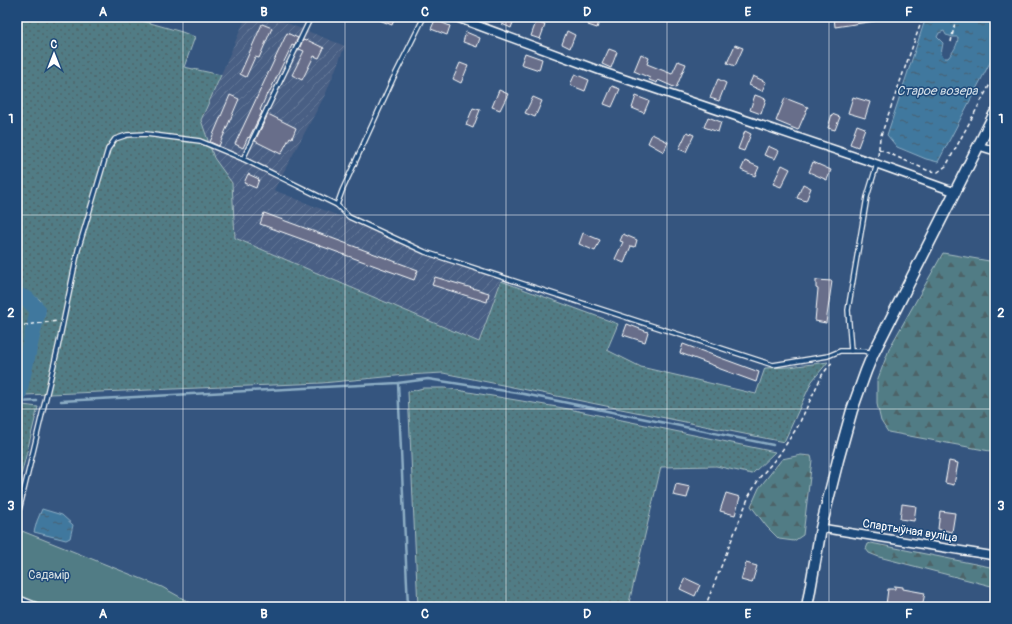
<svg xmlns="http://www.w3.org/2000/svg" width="1012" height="624" font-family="Pangolin,sans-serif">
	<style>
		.industrial { fill: url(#industrial-furrows) }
		.grass { fill: url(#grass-dots); stroke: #a8bec2 }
		.forest { fill: url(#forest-firs); stroke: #a8bec2 }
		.garden { fill: #517c85; stroke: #a8bec2 }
		.water { fill: url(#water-ripples); stroke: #8daec5; fill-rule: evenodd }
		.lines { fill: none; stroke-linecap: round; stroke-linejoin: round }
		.stream { stroke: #8daec5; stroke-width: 2.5 }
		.river { stroke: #41789e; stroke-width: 16 }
		.building { fill: #676e8a; stroke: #fff }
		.service-casing { stroke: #fff; stroke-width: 6 }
		.minor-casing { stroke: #fff; stroke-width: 10 }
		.secondary-casing { stroke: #fff; stroke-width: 13 }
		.path { stroke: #fff; stroke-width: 1.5; stroke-dasharray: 4 3; stroke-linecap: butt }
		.service { stroke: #1f4a7a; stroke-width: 3.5 }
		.minor { stroke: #1f4a7a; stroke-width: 7 }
		.secondary { stroke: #1f4a7a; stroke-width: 10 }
		.grid { fill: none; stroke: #fff; stroke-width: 1; stroke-opacity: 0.55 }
		.labels { text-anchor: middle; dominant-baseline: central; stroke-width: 3; stroke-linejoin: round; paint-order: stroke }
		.street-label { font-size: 12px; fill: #fff; stroke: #1f4a7a }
		.park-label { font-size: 12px; fill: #d4dee0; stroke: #1f4a7a }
		.water-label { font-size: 13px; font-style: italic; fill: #d0dde7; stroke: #1f4a7a }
		.neatline { fill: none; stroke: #fff; stroke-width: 1.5 }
		.grid-label { font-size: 13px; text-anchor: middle; font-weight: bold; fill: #fff }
	</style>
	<defs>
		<pattern id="industrial-furrows" width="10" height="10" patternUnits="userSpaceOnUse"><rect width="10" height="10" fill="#485f84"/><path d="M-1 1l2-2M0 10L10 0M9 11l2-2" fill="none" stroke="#637796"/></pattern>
		<pattern id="grass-dots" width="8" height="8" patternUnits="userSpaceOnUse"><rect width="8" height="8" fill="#517c85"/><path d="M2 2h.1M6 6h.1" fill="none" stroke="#4e6468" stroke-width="1.8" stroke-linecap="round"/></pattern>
		<pattern id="forest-firs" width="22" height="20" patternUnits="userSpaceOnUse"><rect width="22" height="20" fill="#517c85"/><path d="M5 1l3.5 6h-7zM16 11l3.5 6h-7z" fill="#4e6468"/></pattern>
		<pattern id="water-ripples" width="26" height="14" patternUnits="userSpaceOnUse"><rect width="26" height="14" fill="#41789e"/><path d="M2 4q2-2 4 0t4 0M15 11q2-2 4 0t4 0" fill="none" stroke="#476071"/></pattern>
	</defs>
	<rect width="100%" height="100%" fill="#35557f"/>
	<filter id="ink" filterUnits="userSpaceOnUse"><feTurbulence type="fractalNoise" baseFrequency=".025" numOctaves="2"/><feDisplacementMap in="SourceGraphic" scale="8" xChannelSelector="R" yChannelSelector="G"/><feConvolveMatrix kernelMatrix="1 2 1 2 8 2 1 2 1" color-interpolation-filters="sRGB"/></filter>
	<g filter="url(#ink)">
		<polygon class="industrial" points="246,17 272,17 345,46 326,93 274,190 501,281 479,342 235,238 232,183 214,158 201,120"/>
		<g class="grass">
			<polygon points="17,17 129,17 182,32 195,37 184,67 221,75 201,120 214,158 232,183 235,238 479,342 501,281 618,324 607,350 641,367 756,394 765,368 789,367 828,362 812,381 784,442 443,373 406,375 322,383 25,395 45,312 40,300 28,292 17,288"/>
			<path d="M 17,301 C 25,304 31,307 32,317 L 17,381 Z"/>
			<polygon points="423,388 445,388 569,409 775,452 752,474 716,466 661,467 628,607 418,607 408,392"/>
			<polygon points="23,405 38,407 17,492 17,431 21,410"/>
		</g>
		<g class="forest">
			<polygon points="943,253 995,262 995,452 888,432 881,421 877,404 877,381 890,347"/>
			<polygon points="801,455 811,456 812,460 803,535 794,541 779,539 767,527 751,506 759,488 782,459"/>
			<polygon points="871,543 995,568 995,587 879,557 869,553 866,549 868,544"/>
		</g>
		<polygon class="garden" points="22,531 162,587 198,607 17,607 17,549"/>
		<g class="water">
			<path d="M 926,17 L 995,17 L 995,53 L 938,162 L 926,159 L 897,147 L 887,135 ZM 944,31 L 946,35 L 953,37 L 958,37 C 958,45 953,52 948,58 L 945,58 L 941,54 L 943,43 L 937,37 L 939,33 Z"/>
			<polygon points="42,509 62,515 73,525 70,538 66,540 34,532 37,521"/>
		</g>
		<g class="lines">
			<g class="stream">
				<polyline points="398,383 408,607"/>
				<polyline points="61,401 398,383 428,379 524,394 773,445"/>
				<polyline points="17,402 37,401"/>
			</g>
			<polyline class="river" points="17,295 27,299 38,310 17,401"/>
		</g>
		<g class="building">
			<polygon points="372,17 395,17 392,25"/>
			<polygon points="504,17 515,17 511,28 502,24"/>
			<polygon points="591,17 601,17 597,28 588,25"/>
			<polygon points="834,17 875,17 875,21 835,27"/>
			<polygon points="435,20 450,26 447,35 431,29"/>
			<polygon points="536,22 545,25 540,39 531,36"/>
			<polygon points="262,24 272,28 259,58 255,57 246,77 240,74"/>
			<polygon points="567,31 575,35 570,48 562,44"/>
			<polygon points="466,32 480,38 477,47 463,42"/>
			<polygon points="287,33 298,38 294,46 292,45 268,95 267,94 260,110 262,112 249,138 248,137 243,148 235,144"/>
			<polygon points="303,40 306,41 307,40 324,48 319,58 314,56 302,80 292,75 304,51 299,49"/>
			<polygon points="735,45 743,48 735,66 727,63"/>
			<polygon points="609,49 617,52 611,68 602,64"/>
			<polygon points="525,53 542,59 539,70 521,64"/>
			<polygon points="641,54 649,58 647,64 672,74 678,61 686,64 676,88 658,80 657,83 649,80 650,78 634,71"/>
			<polygon points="460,63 468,66 461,83 453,79"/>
			<polygon points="575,74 589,80 585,91 570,85"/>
			<polygon points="753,76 766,82 762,91 749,85"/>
			<polygon points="718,79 726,83 719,101 710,98"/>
			<polygon points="612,86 620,89 612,107 604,104"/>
			<polygon points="499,90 508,94 500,110 492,107"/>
			<polygon points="230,95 239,99 219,146 210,142"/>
			<polygon points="755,95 766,99 761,114 750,110"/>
			<polygon points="636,96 649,101 644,113 632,108"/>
			<polygon points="533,97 542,101 535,117 525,113"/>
			<polygon points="853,97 870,102 865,118 848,113"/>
			<polygon points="785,98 808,107 798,130 776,121"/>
			<polygon points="473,108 480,110 473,128 466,125"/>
			<polygon points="268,114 296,128 292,138 290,137 281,154 255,141"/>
			<polygon points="832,114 840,117 835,130 828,128"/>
			<polygon points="708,117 721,122 718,132 704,127"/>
			<polygon points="857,125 865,128 858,147 850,144"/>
			<polygon points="745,131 751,134 744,151 738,149"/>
			<polygon points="687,132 694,135 686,152 679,149"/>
			<polygon points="652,134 668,142 664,152 648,143"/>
			<polygon points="768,146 779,151 775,159 764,155"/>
			<polygon points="745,161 759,167 755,176 741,170"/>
			<polygon points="813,162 831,170 827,180 809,172"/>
			<polygon points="782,165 790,169 781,187 773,184"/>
			<polygon points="248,174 259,179 256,188 244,183"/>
			<polygon points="803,184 811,188 806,201 797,198"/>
			<polygon points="264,213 418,270 414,280 260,224"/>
			<polygon points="583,233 600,240 595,251 579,244"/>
			<polygon points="623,234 637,240 635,247 631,246 624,263 615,259 623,242 620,241"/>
			<polygon points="435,277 489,293 487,302 432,285"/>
			<polygon points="816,280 832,281 826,323 815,321 818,289 816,288"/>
			<polygon points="627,324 648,332 645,342 623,335"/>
			<polygon points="683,344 759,372 756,382 715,367 715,366 680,353"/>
			<polygon points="949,461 958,463 954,485 945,483"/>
			<polygon points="676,484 690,487 687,498 673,495"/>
			<polygon points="726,493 740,497 735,515 720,511"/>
			<polygon points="902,504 916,506 914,521 900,519"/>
			<polygon points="940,511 955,513 952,532 938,529"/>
			<polygon points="746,563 757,566 752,583 741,580"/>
			<polygon points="685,578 700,585 695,596 680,589"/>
			<polygon points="895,586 903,587 903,589 925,593 922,607 914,607 901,605 901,607 886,605 888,589 895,589"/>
		</g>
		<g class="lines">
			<defs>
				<g id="service">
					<polyline points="311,17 243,159 337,205 349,217 425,252 773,365 828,356 840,351 864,351 872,353"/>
					<polyline points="337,205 342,191 393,79 424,17"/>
					<polyline points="851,351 848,310 867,197 877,164"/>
					<polyline points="17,519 58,347 78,250 108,149 115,139 127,135 146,134 200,141 243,159"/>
					<polyline points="17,597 42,607"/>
				</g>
				<g id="minor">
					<polyline points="455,17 601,71 877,164 955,192"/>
					<polyline points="979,146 995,151"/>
					<polyline points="821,528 995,556"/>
				</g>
				<polyline id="secondary" points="807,607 821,528 838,460 852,410 866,371 873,354 995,113"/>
			</defs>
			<use href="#service" class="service-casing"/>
			<use href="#minor" class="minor-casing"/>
			<use href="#secondary" class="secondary-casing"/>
			<g class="path">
				<polyline points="951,42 956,17"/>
				<polyline points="879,149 929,171 938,172 946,166 995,75"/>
				<polyline points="878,156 880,138 923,17"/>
				<polyline points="17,326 57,321"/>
				<polyline points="705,607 749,496 760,477 779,455 798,426 822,375 833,361"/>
			</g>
			<use href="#service" class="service"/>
			<use href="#minor" class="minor"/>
			<use href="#secondary" class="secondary"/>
		</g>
	</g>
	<path class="grid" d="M 183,17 L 183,607M 345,17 L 345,607M 506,17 L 506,607M 667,17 L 667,607M 829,17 L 829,607M 17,215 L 995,215M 17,409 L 995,409"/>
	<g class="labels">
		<g class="street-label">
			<text transform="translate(910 531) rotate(9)">Спартыўная вуліца</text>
		</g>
		<g class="park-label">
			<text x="49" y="575">Садамір</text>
		</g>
		<g class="water-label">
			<text x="937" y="91">Старое возера</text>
		</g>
	</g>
	<rect width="1012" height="624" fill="none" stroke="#1f4a7a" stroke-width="44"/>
	<g transform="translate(54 54)" stroke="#1f4a7a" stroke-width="3" paint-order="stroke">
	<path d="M0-3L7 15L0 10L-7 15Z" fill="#ffffff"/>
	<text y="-6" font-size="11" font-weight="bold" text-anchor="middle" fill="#ffffff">С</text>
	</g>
	<rect x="22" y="22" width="968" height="580" class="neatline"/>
	<g class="grid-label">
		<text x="103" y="16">A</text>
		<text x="264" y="16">B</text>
		<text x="425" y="16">C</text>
		<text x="587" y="16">D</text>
		<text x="748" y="16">E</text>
		<text x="909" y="16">F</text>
		<text x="11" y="123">1</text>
		<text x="1001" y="123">1</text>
		<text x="11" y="317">2</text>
		<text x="1001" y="317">2</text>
		<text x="11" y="510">3</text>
		<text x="1001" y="510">3</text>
		<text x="103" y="618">A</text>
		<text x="264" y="618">B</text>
		<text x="425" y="618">C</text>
		<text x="587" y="618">D</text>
		<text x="748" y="618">E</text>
		<text x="909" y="618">F</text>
	</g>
</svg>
